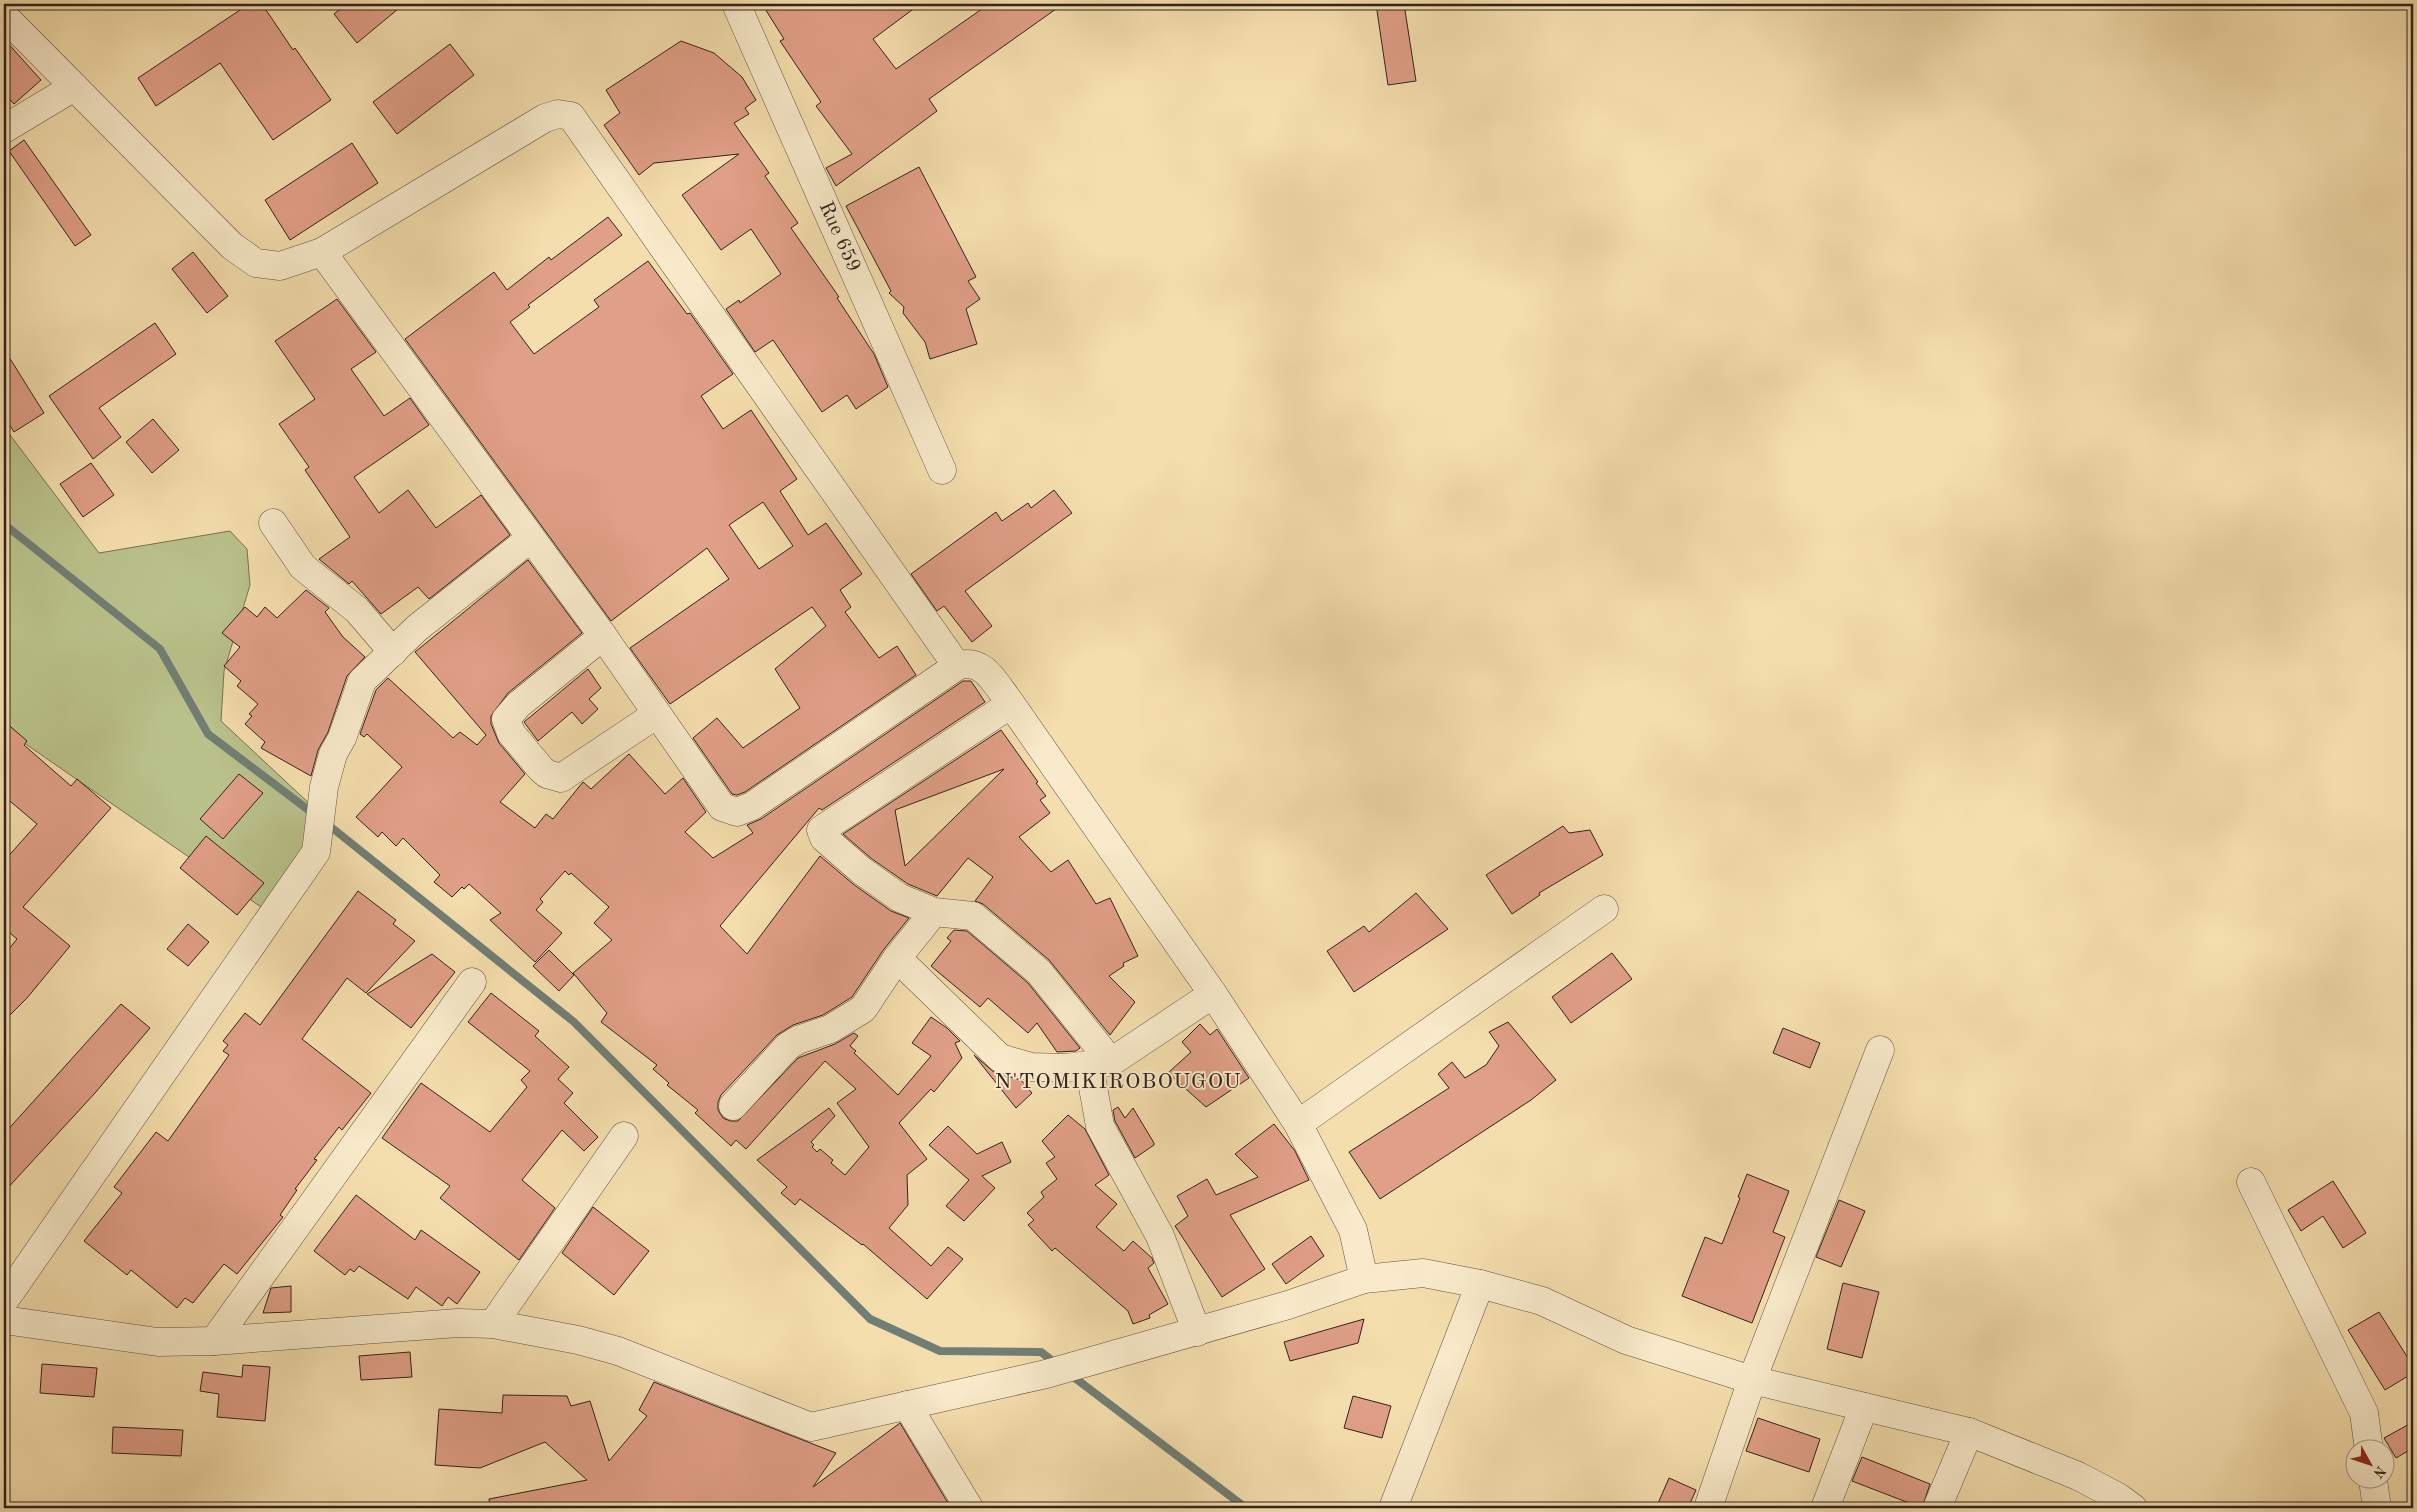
<svg xmlns="http://www.w3.org/2000/svg" width="2417" height="1512" font-family="'Old Standard TT',serif">
	<style>
		.green { fill: #bac28b; stroke: #757254 }
		.lines { fill: none; stroke-linecap: round; stroke-linejoin: round }
		.stream { stroke: #717e75; stroke-width: 8 }
		.building { fill: #e09f87; stroke: #30231d; fill-rule: evenodd }
		.minor-casing { stroke: #615241; stroke-width: 29 }
		.minor { stroke: #f8eaca; stroke-width: 28 }
		.labels { text-anchor: middle; dominant-baseline: central; stroke-width: 4; stroke-linejoin: round; paint-order: stroke }
		.street-label { font-size: 20px; fill: #30231d; stroke: #f8eaca }
		.quarter-label { font-size: 22px; letter-spacing: 1px; fill: #30231d; stroke: #f8eaca }
	</style>
	<rect width="100%" height="100%" fill="#f5dead"/>
	<filter id="stains"><feTurbulence type="fractalNoise" baseFrequency=".004" numOctaves="4"/><feColorMatrix values="0 0 0 0 .2 0 0 0 0 .09 0 0 0 0 .02 0 0 0 .5 -.17"/></filter>
	<radialGradient id="worn" r=".72"><stop offset=".6" stop-color="#630" stop-opacity="0"/><stop offset="1" stop-color="#630" stop-opacity=".3"/></radialGradient>
	<polygon class="green" points="4,427 99,553 230,531 247,549 250,585 224,671 221,721 313,807 318,853 274,916 4,729"/>
	<g class="lines">
		<g class="stream">
			<polyline points="4,524 160,649 208,734 315,815"/>
			<polyline points="326,823 574,1022 870,1319 940,1351 1041,1352 1058,1365"/>
			<polyline points="1071,1375 1246,1508"/>
		</g>
	</g>
	<g class="building">
		<polygon points="249,4 262,4 293,50 295,48 331,100 273,140 220,63 156,106 138,78"/>
		<polygon points="347,4 404,4 357,43 334,14"/>
		<polygon points="762,4 920,4 873,39 896,69 989,4 1063,4 929,99 937,111 836,186 826,168 852,154 816,106 821,102 780,41 784,39"/>
		<polygon points="1376,4 1404,4 1416,81 1388,85"/>
		<polygon points="4,39 41,80 14,104 4,93"/>
		<polygon points="681,41 714,53 742,77 756,100 745,108 749,114 734,123 769,173 765,176 798,223 791,228 839,297 837,298 874,354 888,387 856,409 847,395 822,412 773,340 755,352 726,309 739,300 740,303 781,274 751,229 721,250 682,195 739,154 654,163 639,175 604,125 620,113 606,90"/>
		<polygon points="450,44 474,75 397,134 373,102"/>
		<polygon points="24,140 91,235 75,246 9,151"/>
		<polygon points="352,143 378,183 290,240 265,200"/>
		<polygon points="919,167 976,277 968,281 980,299 966,309 977,344 930,359 925,342 903,313 904,307 889,293 891,291 846,206"/>
		<path d="M 608,217 L 622,235 L 528,305 L 530,307 L 510,322 L 534,354 L 599,307 L 594,300 L 648,261 L 687,314 L 690,313 L 733,374 L 701,396 L 723,429 L 751,410 L 797,479 L 780,491 L 808,535 L 826,523 L 862,574 L 840,590 L 851,607 L 845,612 L 879,658 L 897,646 L 916,675 L 745,792 L 737,795 L 732,794 L 693,738 L 717,718 L 743,748 L 800,708 L 775,669 L 826,626 L 812,607 L 670,704 L 630,648 L 729,579 L 707,548 L 611,621 L 405,339 L 494,272 L 507,290 L 549,257 L 551,260 ZM 763,502 L 793,546 L 759,569 L 729,525 Z"/>
		<polygon points="193,252 228,296 207,313 172,269"/>
		<polygon points="337,299 376,352 351,369 384,416 410,398 429,425 354,477 379,513 408,490 436,528 481,495 510,535 429,599 418,587 381,614 352,581 349,584 319,559 350,537 305,470 309,467 279,424 315,399 275,341"/>
		<polygon points="155,323 176,354 99,408 121,437 93,459 49,396"/>
		<polygon points="4,349 44,413 14,432 4,416"/>
		<polygon points="153,419 179,450 152,473 126,442"/>
		<polygon points="91,463 114,495 83,517 60,484"/>
		<polygon points="1054,490 1072,513 965,591 992,626 972,642 944,606 937,611 911,574 996,512 1002,521 1028,503 1031,508"/>
		<polygon points="528,560 582,633 508,693 491,716 491,724 499,743 525,774 500,802 535,828 546,814 553,819 583,782 591,789 629,754 665,794 683,778 706,812 685,832 713,858 753,833 747,825 761,819 963,681 971,681 985,702 822,810 819,808 720,926 747,954 820,856 853,884 891,911 909,918 884,949 852,997 823,1015 793,1025 777,1035 721,1095 718,1102 718,1110 723,1118 730,1121 738,1121 798,1058 835,1044 854,1033 858,1036 850,1046 856,1051 854,1053 898,1095 931,1056 912,1043 931,1017 947,1028 960,1041 955,1043 962,1058 934,1092 931,1089 899,1123 927,1159 907,1175 908,1205 889,1228 931,1266 948,1247 963,1259 927,1299 863,1244 862,1245 800,1199 795,1205 781,1193 787,1187 757,1160 829,1108 835,1116 811,1142 814,1145 812,1147 817,1152 820,1149 833,1160 831,1163 845,1175 869,1147 837,1103 856,1089 825,1061 746,1149 736,1140 731,1146 695,1113 698,1110 667,1085 669,1083 653,1069 657,1065 601,1022 607,1013 573,973 612,940 594,923 609,907 571,873 569,875 565,871 540,899 543,902 536,910 562,933 535,962 490,920 501,913 469,884 464,889 462,887 452,897 434,882 440,875 403,838 396,846 382,832 378,837 356,817 402,767 367,734 364,737 360,734 376,690 388,678 453,738 460,732 477,745 486,735 415,652"/>
		<polygon points="306,590 329,608 325,612 343,637 365,657 347,676 328,732 318,750 311,776 261,748 265,742 245,724 252,716 249,714 258,704 237,686 241,681 224,666 240,647 222,633 245,607 257,617 265,607 277,618"/>
		<polygon points="588,669 601,688 589,699 598,709 582,724 572,712 538,741 524,722"/>
		<polygon points="4,721 27,741 24,745 71,786 77,779 111,808 23,907 70,946 27,998 4,1021 4,955 17,939 4,928 4,861 37,824 4,796"/>
		<path d="M 1001,730 L 1038,782 L 1036,783 L 1046,796 L 1040,800 L 1050,813 L 1019,837 L 1051,872 L 1068,860 L 1096,904 L 1110,898 L 1138,956 L 1123,963 L 1124,966 L 1109,976 L 1135,1002 L 1110,1035 L 1049,960 L 983,904 L 975,901 L 993,877 L 968,858 L 937,896 L 908,884 L 872,859 L 843,834 ZM 1004,769 L 905,866 L 895,810 Z"/>
		<polygon points="239,774 263,793 223,839 200,819"/>
		<polygon points="1563,826 1569,833 1590,830 1603,855 1539,893 1540,895 1512,914 1486,875"/>
		<polygon points="206,836 264,883 237,915 180,868"/>
		<polygon points="358,891 396,920 393,924 415,941 366,993 347,978 302,1039 371,1093 342,1130 339,1127 314,1159 317,1160 295,1189 297,1190 280,1215 283,1217 237,1274 224,1264 193,1303 185,1298 177,1308 131,1270 127,1275 84,1241 122,1193 114,1187 156,1132 168,1141 229,1055 223,1051 228,1045 223,1041 245,1013 260,1025"/>
		<polygon points="1416,893 1448,929 1354,992 1327,951 1364,926 1369,932"/>
		<polygon points="188,924 209,942 188,966 167,949"/>
		<polygon points="954,930 967,931 1028,983 1080,1048 1076,1051 1057,1052 1037,1023 1028,1033 988,998 980,1007 931,966 951,941 947,938"/>
		<polygon points="549,950 574,975 559,991 533,966"/>
		<polygon points="1612,953 1632,979 1571,1023 1552,997"/>
		<polygon points="432,954 455,972 411,1028 367,994"/>
		<polygon points="491,993 539,1031 535,1036 569,1067 558,1079 573,1093 564,1103 598,1137 584,1151 562,1130 522,1180 555,1208 519,1260 440,1198 450,1186 382,1138 421,1083 490,1132 527,1087 521,1080 530,1071 468,1022"/>
		<polygon points="121,1004 150,1028 95,1093 4,1192 4,1134"/>
		<polygon points="1508,1022 1556,1080 1531,1100 1380,1199 1349,1152 1449,1088 1438,1074 1452,1062 1465,1078 1486,1065 1499,1046 1489,1032"/>
		<polygon points="1200,1024 1210,1035 1217,1029 1249,1078 1206,1107 1168,1073 1191,1052 1182,1042"/>
		<polygon points="1783,1028 1820,1043 1810,1068 1773,1053"/>
		<polygon points="974,1055 995,1073 1021,1080 1032,1093 1016,1108"/>
		<polygon points="1118,1107 1125,1118 1133,1108 1154,1143 1154,1145 1135,1158 1115,1121 1113,1110"/>
		<polygon points="1068,1115 1085,1129 1109,1175 1095,1185 1117,1204 1096,1227 1124,1251 1133,1241 1152,1258 1154,1263 1148,1268 1168,1304 1149,1315 1150,1318 1133,1324 1128,1311 1055,1248 1052,1251 1028,1225 1034,1220 1027,1213 1044,1197 1041,1192 1057,1179 1046,1163 1055,1157 1042,1141"/>
		<polygon points="1274,1124 1295,1151 1309,1180 1230,1215 1265,1269 1222,1297 1175,1226 1188,1216 1177,1196 1207,1179 1216,1195 1258,1177 1235,1154"/>
		<polygon points="948,1126 977,1154 1002,1142 1011,1162 982,1176 995,1188 964,1221 946,1206 969,1180 929,1145"/>
		<polygon points="1747,1174 1789,1191 1773,1232 1785,1237 1752,1323 1682,1296 1705,1237 1722,1244 1740,1198 1738,1197"/>
		<polygon points="2333,1181 2366,1233 2343,1248 2323,1216 2301,1231 2288,1210"/>
		<polygon points="356,1195 415,1240 421,1230 480,1272 457,1304 448,1297 442,1306 416,1287 408,1299 359,1266 354,1272 350,1269 345,1275 314,1251"/>
		<polygon points="1839,1200 1865,1211 1841,1267 1816,1257"/>
		<polygon points="593,1207 649,1251 614,1295 562,1253"/>
		<polygon points="1311,1236 1324,1256 1286,1284 1272,1264"/>
		<polygon points="1843,1283 1879,1292 1862,1358 1827,1349"/>
		<polygon points="291,1286 291,1312 263,1313 271,1288"/>
		<polygon points="2379,1312 2413,1366 2413,1373 2385,1390 2348,1330"/>
		<polygon points="1364,1319 1358,1343 1290,1361 1284,1342"/>
		<polygon points="410,1352 412,1377 361,1380 359,1356"/>
		<polygon points="42,1364 97,1368 94,1397 40,1393"/>
		<polygon points="243,1365 270,1367 265,1421 217,1417 219,1394 200,1391 203,1372 242,1377"/>
		<polygon points="654,1382 836,1453 813,1487 900,1423 951,1508 490,1508 489,1499 587,1480 545,1442 480,1468 435,1465 439,1409 502,1413 503,1395 567,1396 571,1406 590,1401 609,1461 647,1416 639,1410"/>
		<polygon points="1353,1396 1391,1406 1382,1438 1344,1428"/>
		<polygon points="1758,1418 1820,1439 1809,1472 1746,1451"/>
		<polygon points="2413,1422 2413,1448 2396,1458 2384,1438"/>
		<polygon points="113,1427 183,1430 181,1456 112,1453"/>
		<polygon points="1862,1457 1930,1484 1922,1508 1852,1481"/>
		<polygon points="1669,1478 1696,1490 1688,1508 1656,1508"/>
	</g>
	<g class="lines">
		<defs>
			<g id="minor">
				<polyline points="736,4 942,470"/>
				<path d="M 4,16 L 232,246 L 256,263 L 280,266 L 322,252 L 603,636 L 722,807 L 737,812 L 752,806 L 957,666 C 984,656 996,685 1011,704 L 1213,994 L 1298,1124 L 1353,1230 L 1364,1279"/>
				<polyline points="4,129 74,87"/>
				<polyline points="322,252 545,118 558,114 571,116 957,666"/>
				<polyline points="273,523 303,567 357,610 393,652"/>
				<polyline points="603,636 518,705 506,719 511,733 541,769 547,774 561,778 657,714"/>
				<polyline points="1011,704 821,830 824,838 862,871 900,898 934,912 973,916 1039,972 1111,1062"/>
				<polyline points="897,958 1000,1058 1031,1067 1066,1068 1111,1062 1213,994"/>
				<polyline points="1089,1065 1100,1126 1160,1236 1197,1332"/>
				<polyline points="733,1106 788,1046 798,1040 830,1029 863,1009 897,958 934,912"/>
				<polyline points="1298,1124 1604,909"/>
				<polyline points="2251,1182 2364,1413 2369,1450"/>
				<polyline points="4,1301 316,852 324,787 333,754 342,738 362,681 417,628 531,538"/>
				<polyline points="4,1320 158,1342 214,1341 458,1323 493,1324 578,1340 618,1351 811,1427 1046,1374 1288,1305 1364,1279 1423,1273 1480,1284 1542,1301 1626,1340 1752,1380 1969,1432 2078,1476 2118,1497 2133,1508"/>
				<polyline points="493,1324 624,1136"/>
				<polyline points="214,1341 472,982"/>
				<polyline points="907,1405 969,1508"/>
				<polyline points="2373,1480 2377,1508"/>
				<polyline points="1393,1508 1480,1284"/>
				<polyline points="1708,1508 1752,1380 1880,1050"/>
				<polyline points="1825,1508 1864,1407"/>
				<polyline points="1937,1508 1969,1432"/>
			</g>
		</defs>
		<use href="#minor" class="minor-casing"/>
		<use href="#minor" class="minor"/>
	</g>
	<g class="labels">
		<g class="street-label">
			<text transform="translate(839 237) rotate(66)">Rue 659</text>
		</g>
		<g class="quarter-label">
			<text x="1118" y="1082">N'TOMIKIROBOUGOU</text>
		</g>
	</g>
	<rect width="2417" height="1512" fill="none" stroke="#f5dead" stroke-width="20"/>
	<rect x="5" y="5" width="2407" height="1502" fill="none" stroke="#30231d" stroke-width="2.5"/>
	<rect x="10" y="10" width="2397" height="1492" fill="none" stroke="#30231d"/>
	<g transform="translate(2370 1464) rotate(130)"><circle r="24" fill="#f8eaca" stroke="#a89a85"/>
	<path d="M0-4L9 19L0 12L-9 19Z" fill="#8f2418"/>
	<text y="-8" font-size="14" font-weight="bold" text-anchor="middle" fill="#30231d">N</text>
	</g>
	<rect width="100%" height="100%" filter="url(#stains)"/>
	<rect width="100%" height="100%" fill="url(#worn)"/>
</svg>
